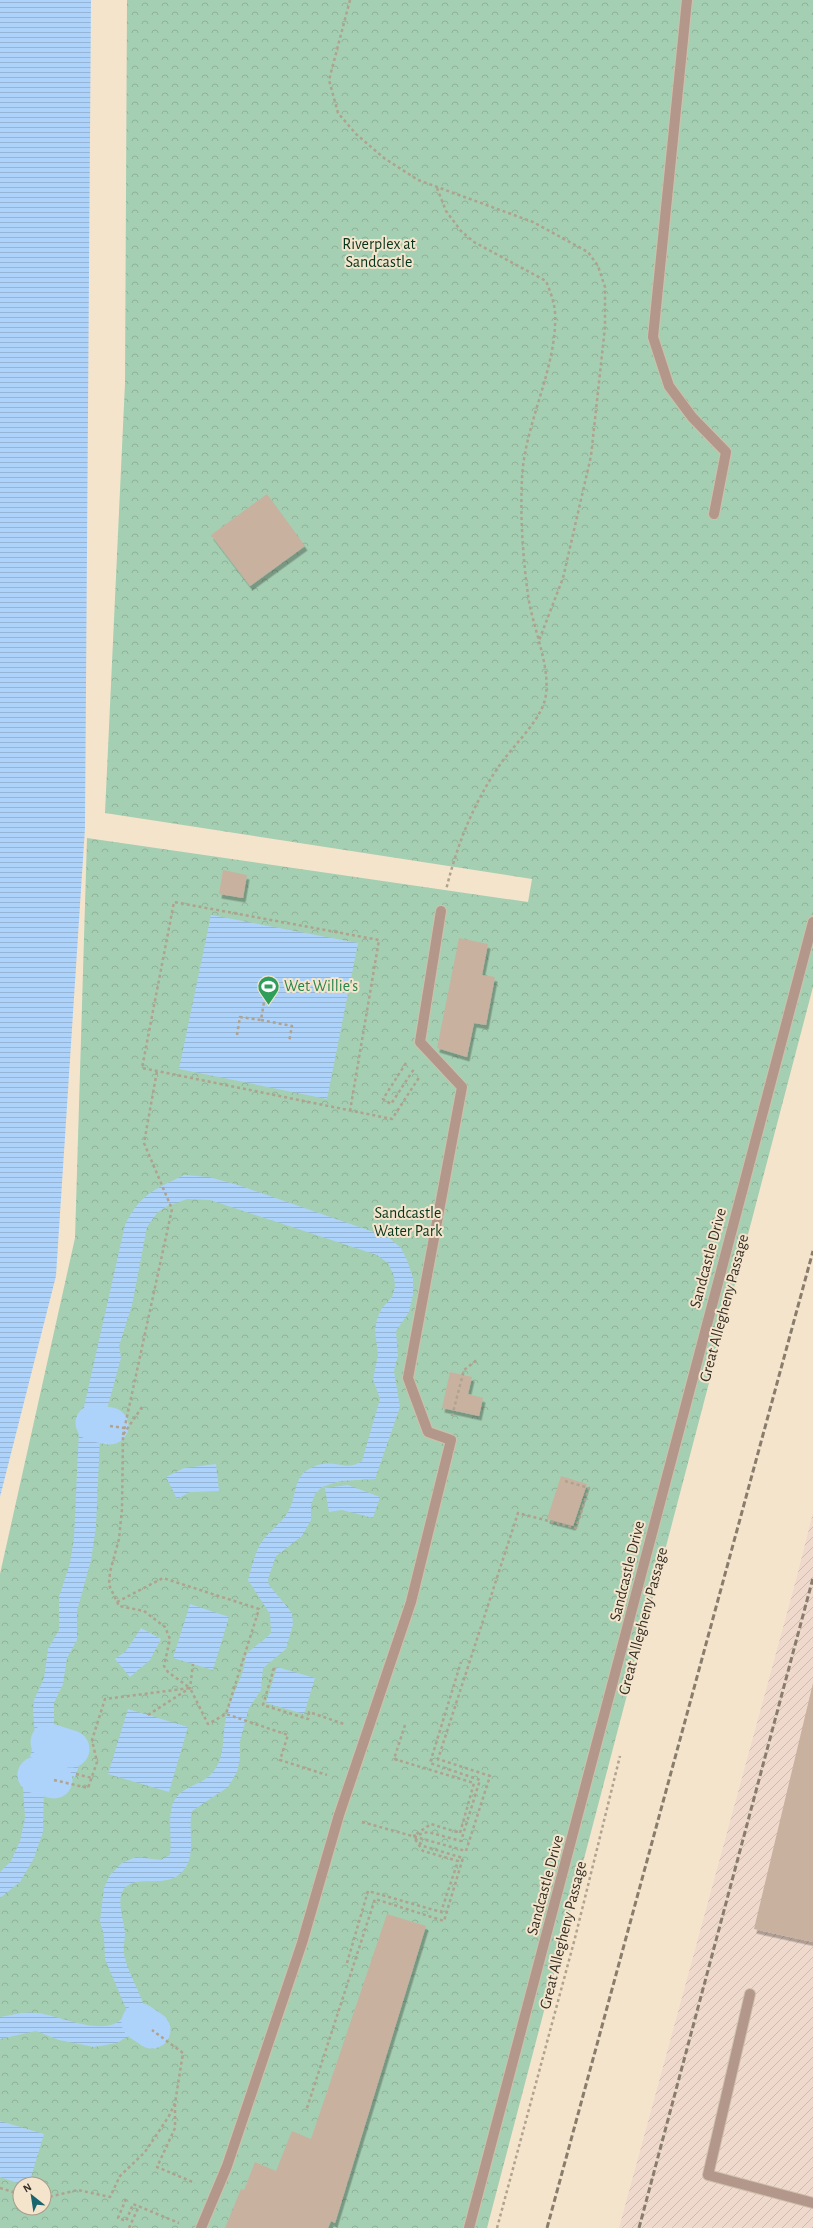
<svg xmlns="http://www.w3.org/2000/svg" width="813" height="2228" font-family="'Alegreya Sans',sans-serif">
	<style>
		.industrial { fill: url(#industrial-furrows) }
		.park { fill: url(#park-crowns); fill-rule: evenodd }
		.water { fill: url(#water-rules) }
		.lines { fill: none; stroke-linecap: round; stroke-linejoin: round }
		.canal { stroke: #aed3fa; stroke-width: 37 }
		.building { fill: #c8b29f; filter: url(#shadow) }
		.service-casing { stroke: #cfc0ab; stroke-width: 12 }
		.pedestrian-casing { stroke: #cfc0ab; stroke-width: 12 }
		.path { stroke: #afa28f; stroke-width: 2.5; stroke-dasharray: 3 3; stroke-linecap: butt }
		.service { stroke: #b3978b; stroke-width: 10 }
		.pedestrian { stroke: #b3978b; stroke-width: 10 }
		.rail { stroke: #887d6d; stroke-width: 3; stroke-dasharray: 6 3; stroke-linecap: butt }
		.labels { text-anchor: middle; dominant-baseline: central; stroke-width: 4; stroke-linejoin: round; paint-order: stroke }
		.park-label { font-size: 16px; fill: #06361d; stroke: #f5e4cc }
		.leisure-label { font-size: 16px; fill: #27864d; stroke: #f5e4cc; text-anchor: start }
		.street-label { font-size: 16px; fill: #352f26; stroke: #f5e4cc }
	</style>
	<defs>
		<pattern id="industrial-furrows" width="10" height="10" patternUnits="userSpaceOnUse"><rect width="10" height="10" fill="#efd8cc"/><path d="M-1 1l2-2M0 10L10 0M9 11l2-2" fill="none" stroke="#cebaaf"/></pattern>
		<pattern id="park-crowns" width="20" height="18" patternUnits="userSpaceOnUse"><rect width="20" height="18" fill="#a5cfb2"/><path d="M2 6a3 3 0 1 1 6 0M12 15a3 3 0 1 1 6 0" fill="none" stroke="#8fb299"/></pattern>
		<pattern id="water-rules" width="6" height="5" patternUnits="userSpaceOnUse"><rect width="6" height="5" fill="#aed3fa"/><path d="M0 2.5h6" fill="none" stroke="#96b5d6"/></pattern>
		<filter id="shadow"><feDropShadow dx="2.5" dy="4.5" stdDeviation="0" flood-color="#0004"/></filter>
	</defs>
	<rect width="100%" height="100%" fill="#f5e4cc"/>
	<polygon class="industrial" points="813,1513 813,2228 619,2228 796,1580"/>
	<path class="park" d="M 127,0 L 813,0 L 813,987 L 487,2228 L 0,2228 L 0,1574 L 75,1238 L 87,838 L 528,902 L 532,879 L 105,813 L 125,383 ZM 20,2184 L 44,2184 L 44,2208 L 20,2208 Z"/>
	<g class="water">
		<polygon points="0,0 91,0 85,828 56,1276 0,1497"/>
		<polygon points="211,915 358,943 327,1099 179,1069"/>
		<path d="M 184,1175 L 209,1177 L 238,1185 L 388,1237 L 401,1248 L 407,1260 L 413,1278 L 413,1294 L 409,1312 L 396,1331 L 398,1355 L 394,1371 L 400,1407 L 375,1479 L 340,1481 L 322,1487 L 315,1494 L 311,1505 L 311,1520 L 302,1536 L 276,1556 L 268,1579 L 269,1585 L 292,1613 L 293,1624 L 286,1649 L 263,1668 L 261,1690 L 249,1708 L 240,1741 L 240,1758 L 237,1772 L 228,1787 L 192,1811 C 188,1828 195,1850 187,1865 C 172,1892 142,1874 127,1886 C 114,1895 124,1920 125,1933 C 125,1940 123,1947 124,1954 C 128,1975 142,1993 146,2014 L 138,2030 L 117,2043 L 94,2047 L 59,2040 L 36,2031 L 0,2039 L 0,2017 C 12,2015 24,2011 37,2013 C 61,2015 113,2043 127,2011 L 105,1959 L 104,1936 L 100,1921 L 104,1888 L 110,1875 L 122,1863 L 136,1857 L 161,1860 L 170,1855 C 172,1839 168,1822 172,1806 C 180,1781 207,1790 219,1762 C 224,1749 223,1736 225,1723 C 228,1705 237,1688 243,1671 C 245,1666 244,1657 248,1653 C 254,1646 264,1641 271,1633 L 270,1614 L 248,1580 C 252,1567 255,1551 263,1540 C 271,1530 283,1522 289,1510 C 298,1493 292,1476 313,1467 C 334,1457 344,1473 362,1461 L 380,1399 L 373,1379 L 378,1355 L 375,1330 L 377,1319 L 382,1308 L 392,1297 L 395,1287 L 394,1276 L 388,1263 L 377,1255 L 210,1200 L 187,1199 L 165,1207 L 157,1213 L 147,1227 L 132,1305 L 119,1346 L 121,1358 L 100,1435 L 96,1527 L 91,1560 L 77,1611 L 77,1640 L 67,1658 L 63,1684 L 54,1703 L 54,1750 L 44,1785 L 43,1832 L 34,1858 L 20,1882 L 0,1898 L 0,1872 L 11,1861 L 20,1841 L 25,1818 L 23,1787 L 35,1736 L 33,1711 L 34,1700 L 44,1678 L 48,1649 L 59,1630 L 59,1597 L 70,1563 L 74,1538 L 79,1429 L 125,1225 C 140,1194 154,1190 184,1175 Z"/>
		<polygon points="216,1464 219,1491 190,1492 177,1499 166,1477 184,1468"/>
		<polygon points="348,1485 380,1497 373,1518 342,1510 329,1512 325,1488"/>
		<polygon points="190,1604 229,1617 213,1670 173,1658"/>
		<polygon points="141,1628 161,1639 150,1660 130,1677 115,1659 126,1651"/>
		<polygon points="277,1667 315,1678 304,1714 266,1703"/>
		<polygon points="128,1709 188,1727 169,1792 108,1774"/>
		<polygon points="63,1736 87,1743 75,1777 52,1769"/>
		<polygon points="0,2121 44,2134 29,2184 21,2184 0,2177"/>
	</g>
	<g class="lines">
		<g class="canal">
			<polyline points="94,1423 110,1426"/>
			<polyline points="49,1742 71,1749"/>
			<polyline points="36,1775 54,1780"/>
			<polyline points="140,2022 152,2030"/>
		</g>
	</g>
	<g class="building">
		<polygon points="267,494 305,546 250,586 211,535"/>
		<polygon points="223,870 247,875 243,898 219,894"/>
		<polygon points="459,938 488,944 482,975 495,977 486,1025 474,1023 467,1057 437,1048"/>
		<polygon points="450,1372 472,1377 468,1394 483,1398 479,1416 442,1408"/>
		<polygon points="561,1476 587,1484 573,1526 547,1519"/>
		<polygon points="813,1683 813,1942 754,1929"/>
		<polygon points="387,1914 426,1926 335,2223 331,2221 328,2228 225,2228 241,2189 244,2190 255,2162 276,2171 292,2131 311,2139"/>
	</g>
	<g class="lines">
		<defs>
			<g id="service">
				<polyline points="687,0 653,337 669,386 692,417 726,452 714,514"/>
				<polyline points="750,1994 708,2175 813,2203"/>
				<path d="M 469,2228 C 585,1793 697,1357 813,922"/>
			</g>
			<polyline id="pedestrian" points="201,2228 227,2166 302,1943 339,1815 411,1602 451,1440 428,1432 408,1378 462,1087 420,1042 441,911"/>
		</defs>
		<use href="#service" class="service-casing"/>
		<use href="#pedestrian" class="pedestrian-casing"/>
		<g class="path">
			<polyline points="350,0 329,80 338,113 356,134 384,158 418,180 533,222 588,252 598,266 605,287 605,327 591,456 563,578 538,643"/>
			<path d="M 437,188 L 446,211 L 461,231 L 474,242 L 546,281 C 550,291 554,301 555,312 C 558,367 524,424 522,479 C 520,516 523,559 528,595 C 532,627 554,673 544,703 C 537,724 512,747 499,766 C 473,804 457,845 446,890"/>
			<polyline points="261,1020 292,1026 289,1042"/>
			<polyline points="237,1035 240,1017 261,1020 264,1002"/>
			<polyline points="406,1063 383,1099 391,1104 414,1069"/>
			<polyline points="350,1111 379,940 174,902 142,1068 157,1071 392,1119 420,1076"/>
			<polyline points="142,1407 123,1435 122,1509 119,1539 110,1572 109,1585 119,1606 144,1611 165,1627 170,1639 164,1666 168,1672 190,1688"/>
			<polyline points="452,1416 464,1370 478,1359"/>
			<polyline points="110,1426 124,1428"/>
			<polyline points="123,1435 172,1209 144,1143 157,1071"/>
			<polyline points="117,1602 163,1578 259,1609 226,1714 288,1735 280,1760 327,1775"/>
			<polyline points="274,1668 263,1705 308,1719 309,1712 344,1724"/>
			<polyline points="148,1715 190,1688 193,1664"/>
			<polyline points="405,1725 394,1759 474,1783 460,1833 431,1824 415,1835"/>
			<polyline points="76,1774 92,1778"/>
			<polyline points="54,1780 88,1788 97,1762 92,1740 105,1699 190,1688 208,1724 226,1714"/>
			<polyline points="362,1822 466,1851 490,1776 438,1759 518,1513 576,1528 589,1488 565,1481"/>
			<polyline points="413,1836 428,1832 461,1841 480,1780 430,1763 461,1662"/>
			<polyline points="347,1963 368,1891 441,1912 458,1861 423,1851 415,1839"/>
			<polyline points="175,2104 175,2128 157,2167 195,2183"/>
			<polyline points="307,2108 375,1899 444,1921 463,1858 423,1846 414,1837"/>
			<polyline points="0,2188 20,2194"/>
			<polyline points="44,2198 78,2190 110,2197 120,2176 145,2152 169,2116 175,2103 183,2053 152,2030"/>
			<polyline points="126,2199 118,2218 126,2221 133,2204 179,2223"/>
			<polyline points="129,2228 139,2206"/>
			<polyline points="497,2228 575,1938 620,1756"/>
		</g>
		<use href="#service" class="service"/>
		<use href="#pedestrian" class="pedestrian"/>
		<g class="rail">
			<polyline points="547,2228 813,1251"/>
			<polyline points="639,2228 813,1578"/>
		</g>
	</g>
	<defs>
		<symbol id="stadium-pin" viewBox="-11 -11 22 30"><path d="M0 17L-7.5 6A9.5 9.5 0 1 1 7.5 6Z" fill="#2e9e5b" stroke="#f5e4cc"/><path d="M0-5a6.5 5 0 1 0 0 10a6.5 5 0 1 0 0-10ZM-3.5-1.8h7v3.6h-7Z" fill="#fff"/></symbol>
	</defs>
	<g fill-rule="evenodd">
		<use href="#stadium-pin" x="256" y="974" width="25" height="34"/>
	</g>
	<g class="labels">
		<g class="park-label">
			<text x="379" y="244">Riverplex at<tspan x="379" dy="18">Sandcastle</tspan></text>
			<text x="408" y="1213">Sandcastle<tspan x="408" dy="18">Water Park</tspan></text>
		</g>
		<g class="leisure-label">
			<text x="284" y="986">Wet Willie's</text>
		</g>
		<g class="street-label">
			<text transform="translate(708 1258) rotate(-75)">Sandcastle Drive</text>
			<text transform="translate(724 1308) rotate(-75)">Great Allegheny Passage</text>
			<text transform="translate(627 1571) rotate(-76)">Sandcastle Drive</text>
			<text transform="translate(643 1621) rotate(-75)">Great Allegheny Passage</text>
			<text transform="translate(545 1885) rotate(-75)">Sandcastle Drive</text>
			<text transform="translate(563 1935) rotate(-76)">Great Allegheny Passage</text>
		</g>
	</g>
	<g transform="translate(32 2196) rotate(330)"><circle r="19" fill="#f5e4cc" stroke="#a89c8a"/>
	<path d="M0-3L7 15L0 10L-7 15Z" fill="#19656f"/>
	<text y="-6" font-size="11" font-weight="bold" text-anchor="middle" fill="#352f26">N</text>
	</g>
</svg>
